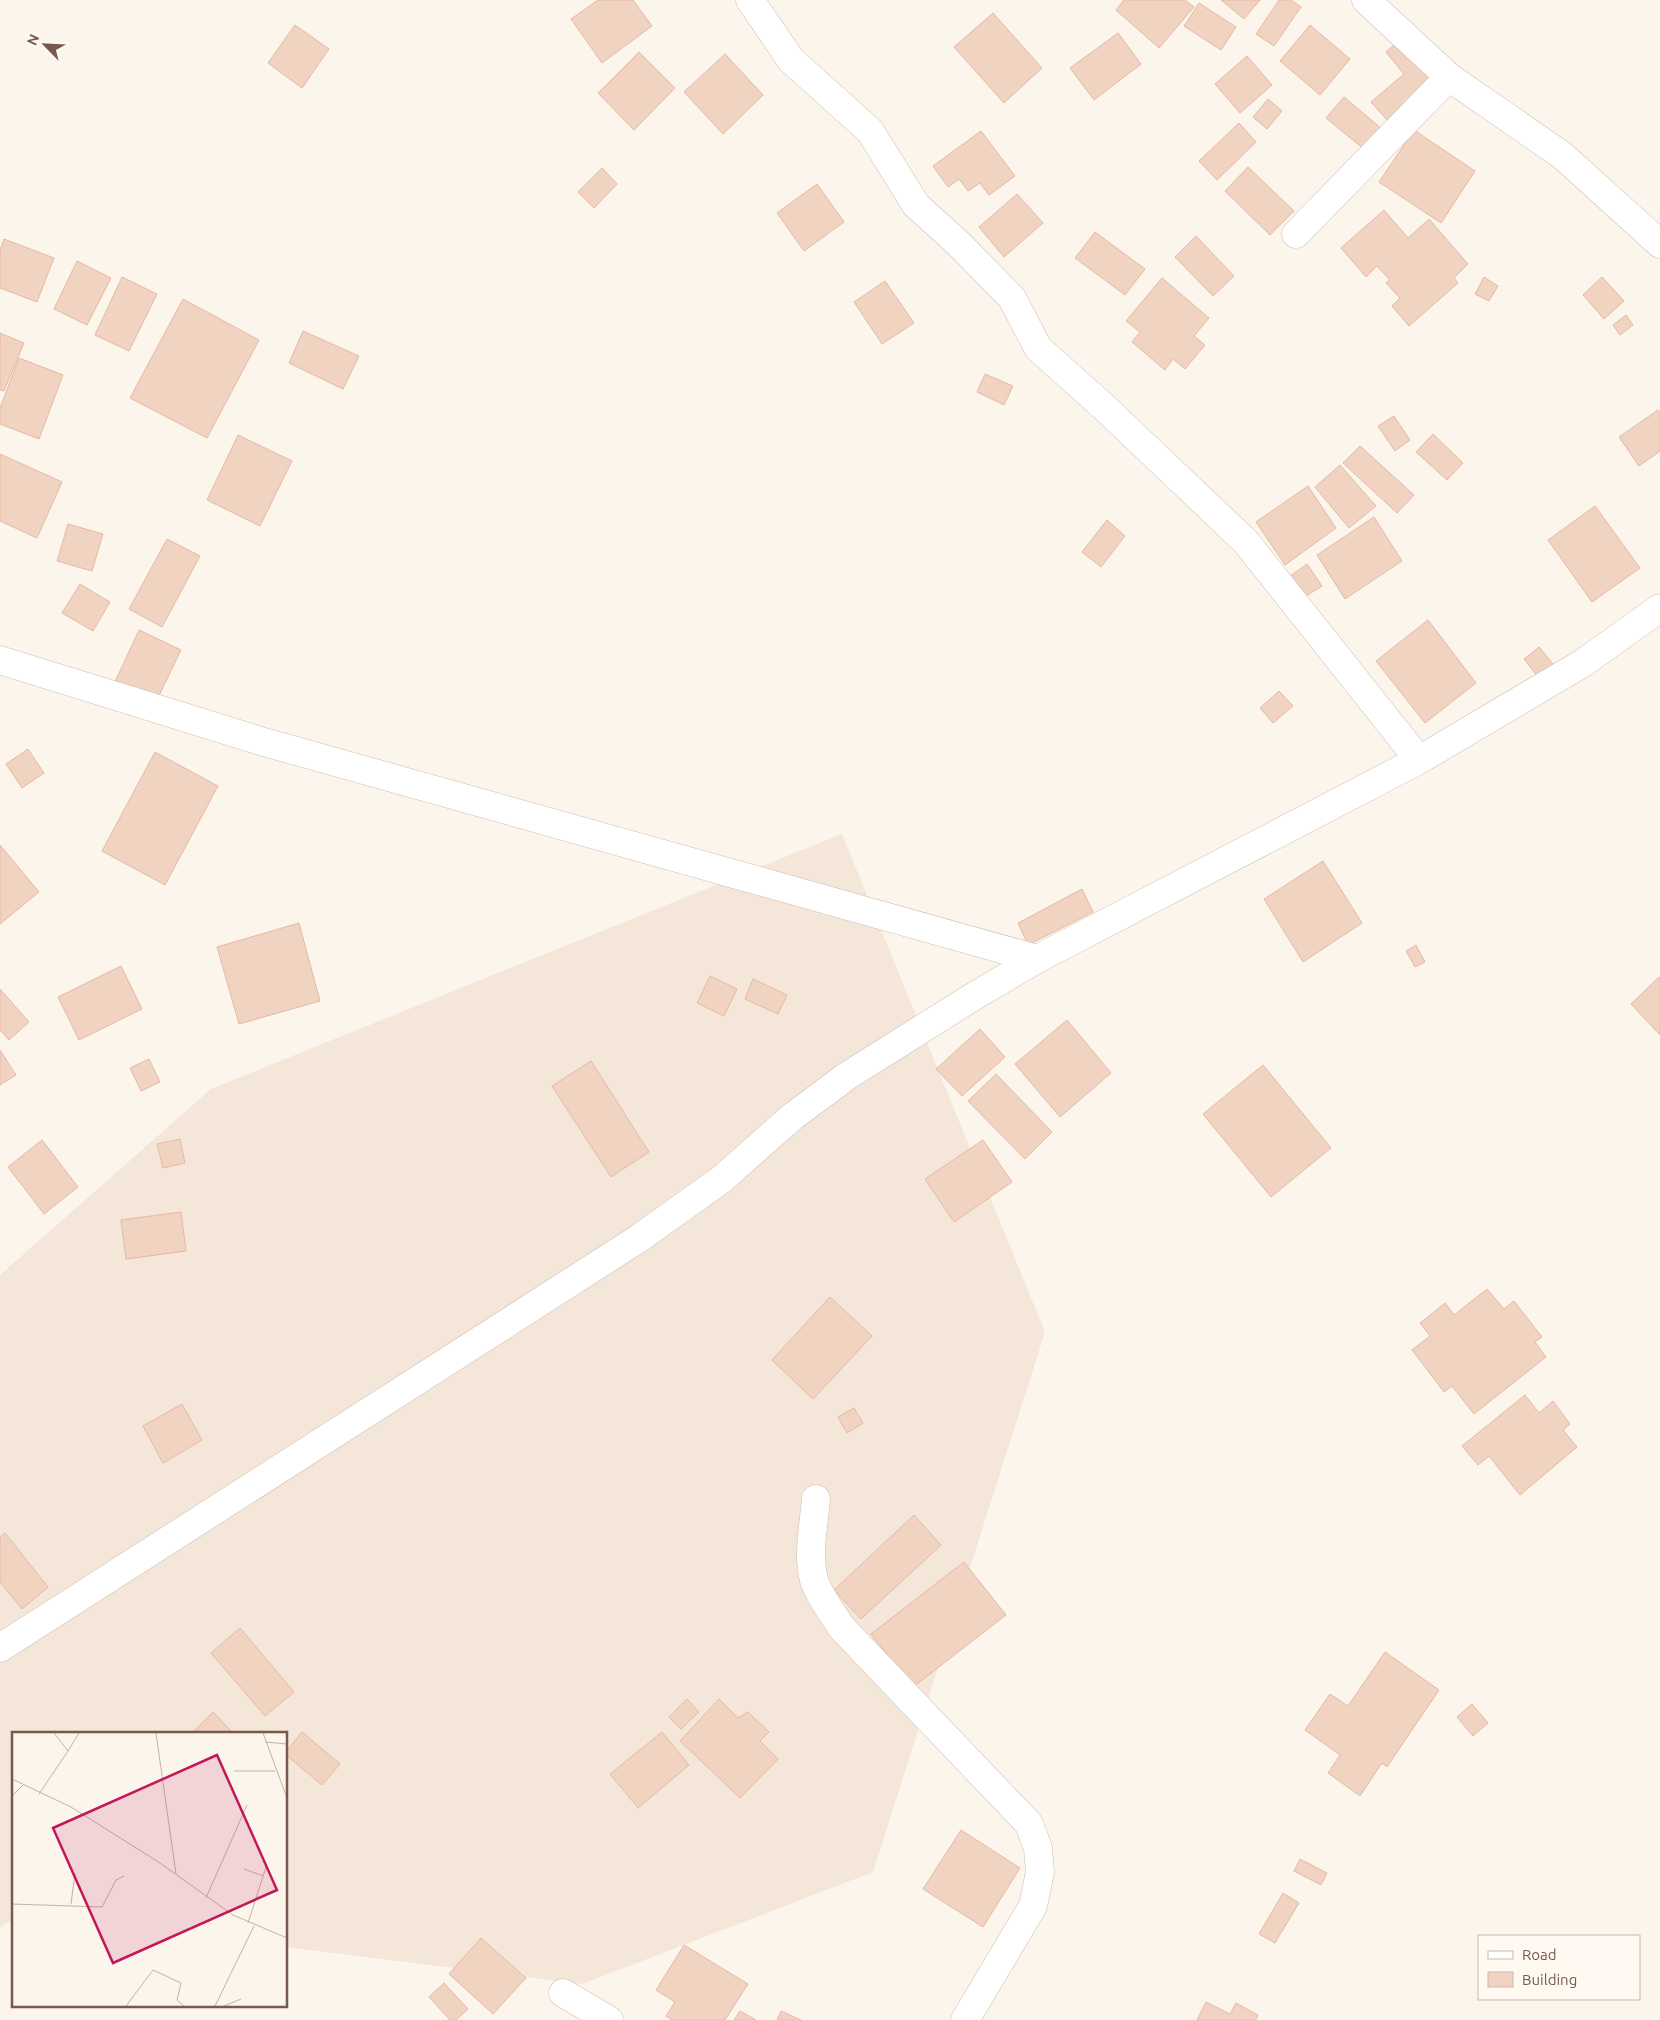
<svg xmlns="http://www.w3.org/2000/svg" width="1660" height="2020" font-family="Ubuntu,sans-serif">
	<style>
		.residential { fill: #f4e6d9 }
		.building { fill: #f1d3c2; stroke: #e4b9a3 }
		.lines { fill: none; stroke-linecap: round; stroke-linejoin: round }
		.street-casing { stroke: #cfbcaf; stroke-width: 29 }
		.street { stroke: #fff; stroke-width: 28 }
		.inset-road { fill: none; stroke: #c3b2a7; stroke-width: 1 }
		.view { fill: #c2185b; fill-opacity: 0.15; stroke: #c2185b; stroke-width: 2.5 }
		.inset-edge { fill: none; stroke: #785a4d; stroke-width: 2.5 }
	</style>
	<rect width="100%" height="100%" fill="#fcf5eb"/>
	<polygon class="residential" points="842,834 1045,1332 873,1872 582,1984 286,1947 286,1734 14,1734 14,1919 0,1927 0,1275 211,1089"/>
	<g class="building">
		<polygon points="598,0 633,0 652,26 602,63 571,19"/>
		<polygon points="1124,0 1185,0 1194,7 1159,48 1116,10"/>
		<polygon points="1221,0 1260,0 1244,19"/>
		<polygon points="1279,0 1291,0 1301,7 1274,46 1256,34"/>
		<polygon points="1199,3 1236,27 1221,50 1184,26"/>
		<polygon points="993,13 1042,68 1004,103 954,47"/>
		<polygon points="295,25 329,49 302,88 268,63"/>
		<polygon points="1310,25 1350,59 1320,95 1280,61"/>
		<polygon points="1118,33 1141,64 1094,100 1070,68"/>
		<polygon points="1399,41 1432,81 1387,120 1371,102 1404,74 1386,52"/>
		<polygon points="639,52 675,88 634,130 598,93"/>
		<polygon points="725,54 763,95 723,134 684,92"/>
		<polygon points="1247,56 1272,85 1240,113 1215,84"/>
		<polygon points="1344,97 1382,129 1365,150 1326,118"/>
		<polygon points="1268,99 1282,111 1267,129 1253,117"/>
		<polygon points="1239,123 1256,142 1217,180 1199,161"/>
		<polygon points="1414,130 1475,171 1441,223 1379,182"/>
		<polygon points="981,131 1015,176 989,195 980,183 968,191 959,179 948,187 933,166"/>
		<polygon points="1248,167 1294,211 1270,235 1225,191"/>
		<polygon points="602,168 617,184 594,208 578,192"/>
		<polygon points="817,184 844,222 804,251 777,213"/>
		<polygon points="1017,194 1043,223 1004,257 979,227"/>
		<polygon points="1384,210 1408,238 1429,219 1468,264 1454,278 1458,283 1409,326 1392,306 1400,298 1386,283 1390,280 1377,266 1366,277 1341,248"/>
		<polygon points="1095,232 1145,269 1125,295 1075,258"/>
		<polygon points="1196,236 1234,276 1213,296 1175,257"/>
		<polygon points="4,239 54,258 37,302 0,288 0,250"/>
		<polygon points="77,261 111,278 87,325 54,309"/>
		<polygon points="122,277 157,294 129,351 95,335"/>
		<polygon points="1484,277 1498,286 1489,301 1475,294"/>
		<polygon points="1602,277 1624,301 1604,319 1583,295"/>
		<polygon points="1162,278 1209,318 1194,336 1205,345 1185,369 1173,359 1165,370 1132,342 1140,332 1126,321"/>
		<polygon points="885,281 914,323 882,344 854,302"/>
		<polygon points="183,299 259,340 207,438 130,398"/>
		<polygon points="1626,315 1633,325 1620,335 1613,325"/>
		<polygon points="303,331 359,356 343,389 289,363"/>
		<polygon points="0,333 24,343 4,391 0,390"/>
		<polygon points="19,358 63,375 39,439 0,424 0,408"/>
		<polygon points="985,374 1013,386 1004,405 977,392"/>
		<polygon points="1658,410 1660,413 1660,451 1639,466 1619,437"/>
		<polygon points="1394,416 1410,440 1395,451 1378,426"/>
		<polygon points="1433,434 1463,463 1447,480 1416,452"/>
		<polygon points="238,435 292,461 260,526 207,500"/>
		<polygon points="1360,446 1414,495 1397,513 1343,463"/>
		<polygon points="0,454 62,482 37,538 0,521"/>
		<polygon points="1340,465 1376,506 1349,528 1315,487"/>
		<polygon points="1308,486 1336,528 1285,565 1256,522"/>
		<polygon points="1595,506 1640,568 1592,602 1548,540"/>
		<polygon points="1374,517 1402,561 1345,599 1317,555"/>
		<polygon points="1107,520 1125,536 1101,567 1082,552"/>
		<polygon points="68,524 103,534 92,571 57,561"/>
		<polygon points="167,539 200,556 162,627 129,609"/>
		<polygon points="1307,564 1322,586 1303,598 1289,577"/>
		<polygon points="80,584 110,602 93,631 62,613"/>
		<polygon points="1428,620 1476,683 1425,723 1376,661"/>
		<polygon points="139,630 181,650 155,704 114,684"/>
		<polygon points="1539,647 1553,664 1538,677 1524,659"/>
		<polygon points="1279,691 1293,706 1273,723 1260,708"/>
		<polygon points="28,749 44,773 22,788 6,764"/>
		<polygon points="155,752 218,786 165,885 102,851"/>
		<polygon points="0,845 39,892 0,924"/>
		<polygon points="1323,861 1362,923 1303,962 1264,899"/>
		<polygon points="1082,889 1093,912 1028,945 1018,923"/>
		<polygon points="299,923 320,1001 239,1024 217,947"/>
		<polygon points="1416,945 1425,962 1415,967 1406,951"/>
		<polygon points="121,966 142,1009 79,1040 58,997"/>
		<polygon points="710,976 737,989 724,1016 697,1003"/>
		<polygon points="1659,977 1660,978 1660,1035 1631,1004"/>
		<polygon points="753,979 787,995 778,1014 745,999"/>
		<polygon points="0,989 29,1022 9,1040 0,1030"/>
		<polygon points="1067,1020 1111,1073 1060,1117 1015,1064"/>
		<polygon points="980,1029 1005,1057 962,1096 936,1069"/>
		<polygon points="0,1050 16,1075 0,1085"/>
		<polygon points="149,1059 160,1082 141,1091 130,1068"/>
		<polygon points="591,1061 649,1152 611,1177 552,1086"/>
		<polygon points="1263,1065 1331,1148 1271,1197 1203,1114"/>
		<polygon points="996,1074 1052,1132 1025,1159 968,1101"/>
		<polygon points="180,1139 185,1163 163,1168 157,1144"/>
		<polygon points="42,1140 78,1187 44,1214 8,1167"/>
		<polygon points="983,1140 1012,1182 954,1222 925,1179"/>
		<polygon points="181,1212 186,1251 126,1259 121,1220"/>
		<polygon points="1487,1289 1504,1309 1514,1301 1542,1337 1535,1342 1546,1357 1474,1414 1452,1386 1444,1392 1412,1350 1430,1336 1420,1323 1445,1303 1454,1315"/>
		<polygon points="830,1297 872,1336 813,1399 772,1360"/>
		<polygon points="1525,1395 1539,1413 1553,1401 1570,1424 1563,1430 1577,1447 1520,1495 1489,1456 1478,1465 1462,1446"/>
		<polygon points="182,1404 202,1440 163,1463 143,1426"/>
		<polygon points="854,1408 863,1423 847,1433 838,1417"/>
		<polygon points="914,1515 941,1545 861,1619 834,1590"/>
		<polygon points="5,1533 48,1587 22,1609 0,1582 0,1537"/>
		<polygon points="964,1562 1006,1615 913,1687 871,1634"/>
		<polygon points="240,1628 294,1692 265,1716 211,1653"/>
		<polygon points="1385,1652 1439,1690 1387,1767 1382,1763 1360,1796 1328,1773 1340,1755 1305,1730 1330,1694 1348,1706"/>
		<polygon points="687,1699 699,1712 681,1729 669,1717"/>
		<polygon points="719,1699 738,1718 748,1712 769,1732 760,1741 778,1759 740,1798 680,1741"/>
		<polygon points="1472,1704 1488,1723 1473,1736 1457,1717"/>
		<polygon points="213,1712 234,1734 191,1734"/>
		<polygon points="302,1732 340,1764 322,1785 286,1755 286,1752"/>
		<polygon points="662,1732 689,1765 638,1808 610,1774"/>
		<polygon points="961,1830 1020,1868 983,1927 923,1889"/>
		<polygon points="1300,1859 1327,1873 1321,1885 1294,1871"/>
		<polygon points="1283,1893 1299,1903 1275,1943 1259,1934"/>
		<polygon points="481,1938 526,1978 493,2014 449,1974"/>
		<polygon points="684,1945 748,1984 725,2020 672,2020 666,2016 675,2002 656,1990"/>
		<polygon points="444,1983 468,2009 456,2020 450,2020 429,1997"/>
		<polygon points="1206,2002 1230,2014 1236,2003 1258,2015 1256,2020 1197,2020"/>
		<polygon points="740,2011 756,2020 734,2020"/>
		<polygon points="781,2011 801,2020 777,2020"/>
	</g>
	<g class="lines">
		<defs>
			<g id="street">
				<polyline points="750,0 791,60 870,131 916,205 959,244 1012,298 1038,348 1105,408 1246,542 1419,760"/>
				<polyline points="1366,0 1449,77 1563,156 1660,244"/>
				<polyline points="1296,234 1449,77"/>
				<polyline points="0,660 264,742 1037,959"/>
				<path d="M 816,1499 C 814,1525 807,1554 814,1580 C 819,1596 832,1612 841,1627 L 1029,1824 L 1038,1848 L 1040,1872 L 1033,1906 L 965,2020"/>
				<polyline points="0,1648 638,1239 722,1179 792,1117 847,1076 971,998 1037,959 1419,760 1583,663 1660,608"/>
				<polyline points="563,1993 609,2020"/>
			</g>
		</defs>
		<use href="#street" class="street-casing"/>
		<use href="#street" class="street"/>
	</g>
	<g transform="translate(12 1732)">
		<rect width="275" height="275" fill="#fcf5eb"/>
		<path class="inset-road" d="M 144,1 L 164,142M 251,1 L 275,66M 253,10 L 275,12M 56,19 L 67,1M 222,39 L 263,39M 0,47 L 59,75 L 148,131 L 221,183 L 275,206M 27,62 L 56,19 L 42,1M 0,64 L 11,53M 232,137 L 251,144M 194,166 L 235,73M 0,172 L 90,175 L 104,148 L 112,144M 59,172 L 63,141M 236,191 L 255,132M 114,274 L 141,238 L 169,251 L 165,268 L 172,274M 203,274 L 242,194M 212,274 L 229,267"/>
		<path class="view" d="M 205,23 L 265,158 L 101,231 L 41,96 Z"/>
		<rect width="275" height="275" class="inset-edge"/>
	</g>
	<rect x="1478" y="1935" width="162" height="65" fill="#fff9f1" stroke="#c9b9af"/>
	<rect x="1488" y="1951" width="25" height="8" fill="#ffffff" stroke="#c9b9af"/>
	<text x="1522" y="1960" font-size="15" fill="#785a4d">Road</text>
	<rect x="1488" y="1972" width="25" height="15" fill="#f1d3c2" stroke="#c9b9af"/>
	<text x="1522" y="1985" font-size="15" fill="#785a4d">Building</text>
	<g transform="translate(45 45) rotate(294)" stroke="#fff9f1" stroke-width="4" paint-order="stroke">
	<path d="M0-4L9 19L0 12L-9 19Z" fill="#785a4d"/>
	<text y="-8" font-size="14" font-weight="bold" text-anchor="middle" fill="#785a4d">N</text>
	</g>
</svg>
